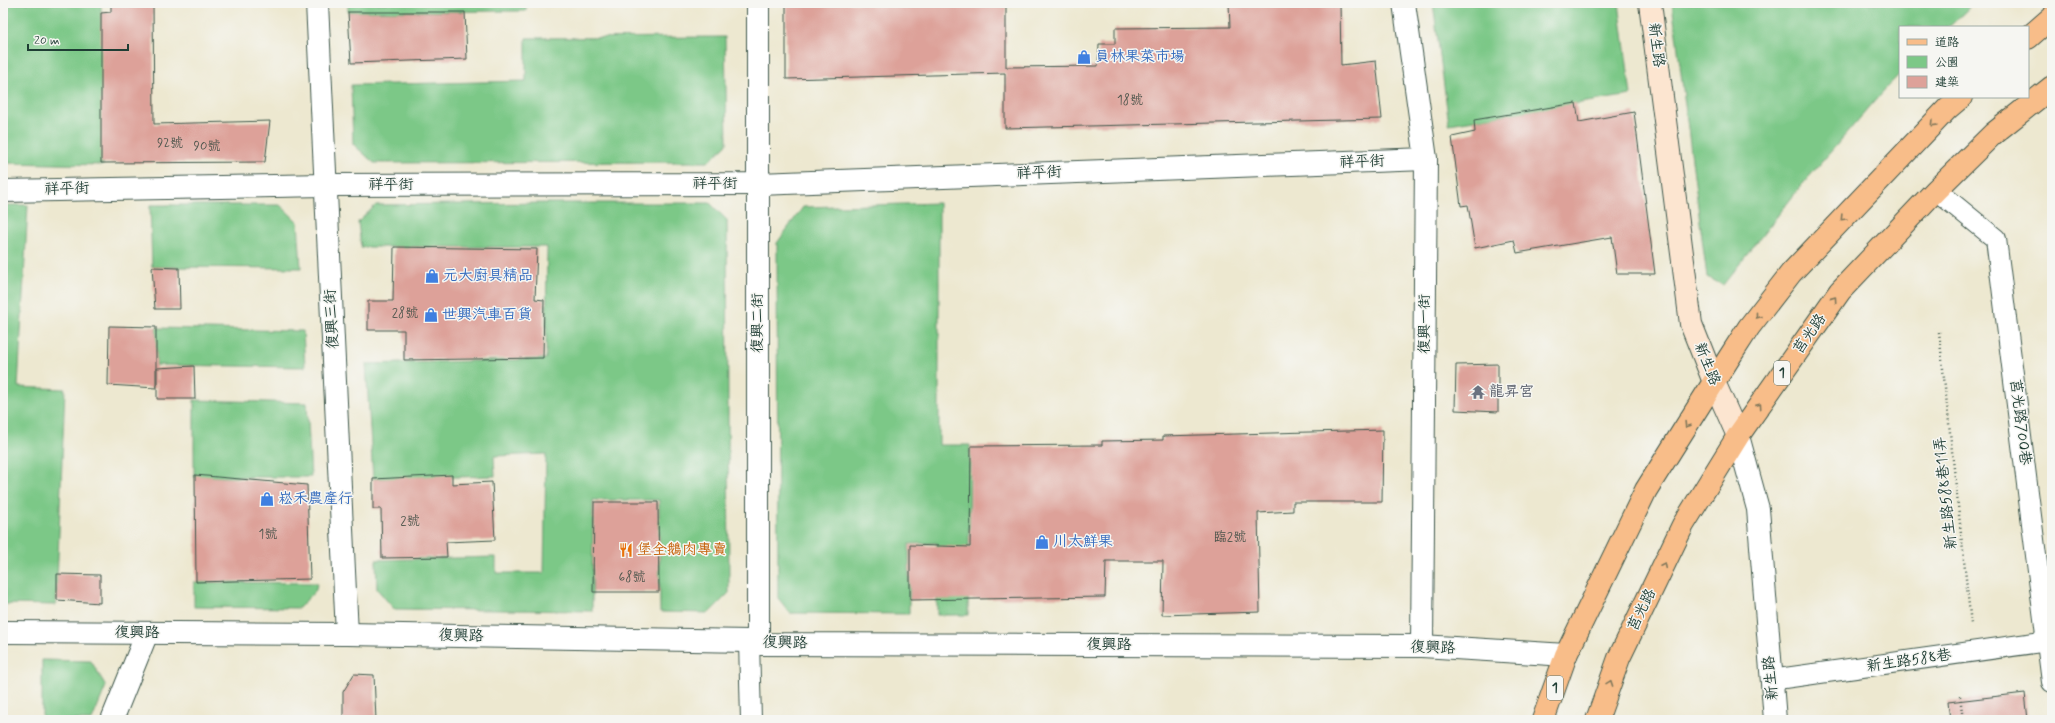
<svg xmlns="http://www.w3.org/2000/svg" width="2055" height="723" font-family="Mynerve,'LXGW WenKai TC',sans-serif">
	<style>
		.green { fill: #7cc887; stroke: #4e825e }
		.building { fill: #dda199 }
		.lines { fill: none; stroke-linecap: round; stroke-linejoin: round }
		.lane-casing { stroke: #3e574b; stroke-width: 22 }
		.street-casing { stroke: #3e574b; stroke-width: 24 }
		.secondary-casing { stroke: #3e574b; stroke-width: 24 }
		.primary-casing { stroke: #3e574b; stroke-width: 24 }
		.path { stroke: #3e574b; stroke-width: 2.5; stroke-dasharray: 1 3; stroke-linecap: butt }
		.lane { stroke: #fff; stroke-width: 20 }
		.street { stroke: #fff; stroke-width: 22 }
		.secondary { stroke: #fce5d0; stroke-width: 22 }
		.primary { stroke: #f8bd89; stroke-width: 22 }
		.oneway { stroke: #81775a }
		.labels { text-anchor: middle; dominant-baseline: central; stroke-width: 3; stroke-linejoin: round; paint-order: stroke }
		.number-label { font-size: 13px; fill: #4e564d }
		.shield { fill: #f6f6f2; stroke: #60746d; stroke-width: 1 }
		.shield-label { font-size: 14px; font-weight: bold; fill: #1f3d34 }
		.street-label { font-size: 15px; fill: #1f3d34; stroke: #f6f6f2 }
		.shop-label { font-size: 15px; fill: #366cbe; stroke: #f6f6f2; text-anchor: start }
		.worship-label { font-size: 15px; fill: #5b616d; stroke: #f6f6f2; text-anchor: start }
		.food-label { font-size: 15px; fill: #c56008; stroke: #f6f6f2; text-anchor: start }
	</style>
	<rect width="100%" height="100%" fill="#f6f6f2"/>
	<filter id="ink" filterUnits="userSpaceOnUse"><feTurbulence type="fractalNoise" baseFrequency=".025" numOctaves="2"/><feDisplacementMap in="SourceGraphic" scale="8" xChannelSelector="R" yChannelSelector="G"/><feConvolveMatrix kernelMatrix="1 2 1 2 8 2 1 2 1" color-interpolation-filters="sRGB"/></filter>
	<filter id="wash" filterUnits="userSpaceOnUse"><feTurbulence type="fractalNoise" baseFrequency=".012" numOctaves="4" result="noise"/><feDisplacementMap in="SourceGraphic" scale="16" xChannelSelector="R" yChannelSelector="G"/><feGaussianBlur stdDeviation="0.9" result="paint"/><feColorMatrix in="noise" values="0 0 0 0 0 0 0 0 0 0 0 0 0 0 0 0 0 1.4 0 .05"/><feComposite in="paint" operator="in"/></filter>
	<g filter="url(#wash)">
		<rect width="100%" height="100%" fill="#ede8d0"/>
		<g class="green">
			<polygon points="3,3 101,3 103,165 3,163"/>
			<polygon points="348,3 526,3 526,11 348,12"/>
			<polygon points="1433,3 1619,3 1631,95 1449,124"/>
			<polygon points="1672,3 1974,3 1949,27 1900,27 1900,74 1886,88 1801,186 1723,285 1707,277"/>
			<polygon points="725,37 727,144 708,162 374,163 353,144 351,85 526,81 526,38"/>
			<polygon points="547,203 710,203 727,220 729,593 709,613 660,612 659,500 593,500 592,611 394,609 377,589 376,560 496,557 496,573 544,573 546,454 494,456 495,476 373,479 366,364 546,359 547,247 361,247 358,222 376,205"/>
			<polygon points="939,203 939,445 970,445 968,615 937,615 937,543 909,544 909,614 790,613 778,598 777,243 803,207"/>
			<polygon points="3,205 28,205 18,387 65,389 56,605 3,604"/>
			<polygon points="150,205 280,205 298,222 301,268 152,267"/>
			<polygon points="156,328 303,331 305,367 156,365"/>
			<polygon points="194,400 307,403 311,477 194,477"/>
			<polygon points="194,582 317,583 316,590 299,608 194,607"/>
			<polygon points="42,660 91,661 106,686 92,720 42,720"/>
		</g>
		<g id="blocks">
			<g class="building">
				<polygon points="111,3 153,3 154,124 270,121 265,162 101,163 101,13 111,12"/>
				<polygon points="786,3 1006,3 1006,67 1098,66 1099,44 1115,44 1115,28 1230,27 1229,3 1340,3 1341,65 1376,61 1382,119 1005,128 1005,73 786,79"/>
				<polygon points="348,12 465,12 467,59 351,63"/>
				<polygon points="1576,103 1579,122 1634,112 1655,274 1617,274 1612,237 1517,253 1514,240 1475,248 1468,205 1461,206 1452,137 1475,132 1474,120"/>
				<polygon points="394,247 537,249 535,299 544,300 543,358 404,360 404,330 368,330 368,301 393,301"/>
				<polygon points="152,267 179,268 180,309 155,309"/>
				<polygon points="109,326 156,327 156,388 108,385"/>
				<polygon points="1498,364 1498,412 1455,410 1456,365"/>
				<polygon points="194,366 195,399 157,399 157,368"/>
				<polygon points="1383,430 1382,502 1293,502 1293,511 1258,513 1260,612 1162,615 1163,561 1106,561 1105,597 910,600 910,545 970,547 971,446 1102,445 1102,441 1163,440 1163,436"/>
				<polygon points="195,475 307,485 310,579 196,582"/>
				<polygon points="452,475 452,484 492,482 495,540 446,542 447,557 382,558 381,509 373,509 373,479"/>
				<polygon points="594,502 658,502 659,592 593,592"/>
				<polygon points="57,574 100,575 100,603 57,600"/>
				<polygon points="354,674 374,675 376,720 343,720 343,692"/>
				<polygon points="2025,693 2028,720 1950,720 1948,702"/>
			</g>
		</g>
	</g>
	<g filter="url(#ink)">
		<use href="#blocks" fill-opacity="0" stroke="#3e574b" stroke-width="1"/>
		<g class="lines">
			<defs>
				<g id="lane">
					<polyline points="1936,190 1996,239 2052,682"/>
					<polyline points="749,641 751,720"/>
					<polyline points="1771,680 2048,641"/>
				</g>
				<g id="street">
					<polyline points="317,3 347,634"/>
					<polyline points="1404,3 1426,159 1422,646"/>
					<polyline points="3,191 325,185 759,184 1426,159"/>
					<polyline points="1738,436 1758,509 1775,720"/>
					<polyline points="3,632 347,634 749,641 758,644 1422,646 1566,655"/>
					<polyline points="758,644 758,3"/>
					<polyline points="112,720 147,633"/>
				</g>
				<polyline id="secondary" points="1650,3 1691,324 1714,382 1738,436"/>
				<g id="primary">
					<polyline points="2028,38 2052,17"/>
					<polyline points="1543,720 1566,655 1646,490 1729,358 1749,327 1791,273 1948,108 1961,97"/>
					<polyline points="1597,720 1619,658 1683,525 1738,436 1840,291 1936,190 1993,134 2052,87"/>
				</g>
			</defs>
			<use href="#lane" class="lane-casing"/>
			<use href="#street" class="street-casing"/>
			<use href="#secondary" class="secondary-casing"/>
			<use href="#primary" class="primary-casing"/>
			<g class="path">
				<polyline points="1939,332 1971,624"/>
				<polyline points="1960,696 1963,720"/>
			</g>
			<use href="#lane" class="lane"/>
			<use href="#street" class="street"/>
			<use href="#secondary" class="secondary"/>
			<use href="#primary" class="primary"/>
		</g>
		<defs><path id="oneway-chevron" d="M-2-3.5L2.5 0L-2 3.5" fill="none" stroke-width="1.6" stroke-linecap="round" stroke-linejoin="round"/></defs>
		<g class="oneway">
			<use href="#oneway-chevron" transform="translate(1933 124) rotate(134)"/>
			<use href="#oneway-chevron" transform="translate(1843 218) rotate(134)"/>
			<use href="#oneway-chevron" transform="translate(1834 299) rotate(-55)"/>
			<use href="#oneway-chevron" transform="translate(1758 316) rotate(128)"/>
			<use href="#oneway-chevron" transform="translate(1759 406) rotate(-55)"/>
			<use href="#oneway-chevron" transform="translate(1687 425) rotate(122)"/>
			<use href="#oneway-chevron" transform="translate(1664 565) rotate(-64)"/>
			<use href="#oneway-chevron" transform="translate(1610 683) rotate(-70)"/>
		</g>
	</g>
	<defs>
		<symbol id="shop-bare" viewBox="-9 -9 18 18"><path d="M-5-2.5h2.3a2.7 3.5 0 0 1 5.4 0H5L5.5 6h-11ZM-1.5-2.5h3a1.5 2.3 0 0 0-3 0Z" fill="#3f7fe0" stroke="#f6f6f2" stroke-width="2.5" paint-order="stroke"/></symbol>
		<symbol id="temple-bare" viewBox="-9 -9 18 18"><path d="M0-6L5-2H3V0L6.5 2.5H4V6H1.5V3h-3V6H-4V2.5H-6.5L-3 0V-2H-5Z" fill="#6b7280" stroke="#f6f6f2" stroke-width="2.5" paint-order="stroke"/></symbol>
		<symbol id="restaurant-bare" viewBox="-9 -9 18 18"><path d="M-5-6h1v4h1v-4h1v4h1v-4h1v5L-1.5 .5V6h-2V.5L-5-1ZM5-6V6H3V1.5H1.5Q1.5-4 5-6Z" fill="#e8710a" stroke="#f6f6f2" stroke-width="2.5" paint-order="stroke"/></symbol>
	</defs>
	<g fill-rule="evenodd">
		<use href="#shop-bare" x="1074" y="47" width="20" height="20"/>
		<use href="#shop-bare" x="422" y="266" width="20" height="20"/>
		<use href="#shop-bare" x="421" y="305" width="20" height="20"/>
		<use href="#temple-bare" x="1468" y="382" width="20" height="20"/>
		<use href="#shop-bare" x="257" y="489" width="20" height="20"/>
		<use href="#shop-bare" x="1032" y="532" width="20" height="20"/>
		<use href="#restaurant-bare" x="616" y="540" width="20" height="20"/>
	</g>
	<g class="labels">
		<g class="number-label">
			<text x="1130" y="100">18號</text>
			<text x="170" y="143">92號</text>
			<text x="207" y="146">90號</text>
			<text x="405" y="313">28號</text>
			<text x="410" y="521">2號</text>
			<text x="268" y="534">1號</text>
			<text x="1230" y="537">臨2號</text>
			<text x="632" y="577">68號</text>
		</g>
		<g class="shield">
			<rect x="1774" y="361" width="16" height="24" rx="3"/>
			<rect x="1547" y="676" width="16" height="24" rx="3"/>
		</g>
		<g class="shield-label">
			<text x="1782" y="373">1</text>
			<text x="1555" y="688">1</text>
		</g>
		<g class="street-label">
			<text transform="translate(1656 45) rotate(83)">新生路</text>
			<text transform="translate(1362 162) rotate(-2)">祥平街</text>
			<text transform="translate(1039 173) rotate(-2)">祥平街</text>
			<text x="715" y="184">祥平街</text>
			<text x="391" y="185">祥平街</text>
			<text transform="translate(67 189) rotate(-1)">祥平街</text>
			<text transform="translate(332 319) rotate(-93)">復興三街</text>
			<text transform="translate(758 323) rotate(-90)">復興二街</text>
			<text transform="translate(1425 324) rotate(-90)">復興一街</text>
			<text transform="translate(1810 334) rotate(-55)">莒光路</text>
			<text transform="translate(1707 364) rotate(68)">新生路</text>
			<text transform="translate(2020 422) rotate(83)">莒光路700巷</text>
			<text transform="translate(1946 493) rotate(-96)">新生路588巷11弄</text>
			<text transform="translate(1642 610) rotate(-64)">莒光路</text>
			<text x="137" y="633">復興路</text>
			<text transform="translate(461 636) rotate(1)">復興路</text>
			<text transform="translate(785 643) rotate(1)">復興路</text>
			<text x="1109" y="645">復興路</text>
			<text transform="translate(1433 648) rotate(2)">復興路</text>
			<text transform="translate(1909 661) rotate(-8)">新生路588巷</text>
			<text transform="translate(1771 678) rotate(-95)">新生路</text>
		</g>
		<g class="shop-label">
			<text x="1095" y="57">員林果菜市場</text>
			<text x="443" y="276">元大廚具精品</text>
			<text x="442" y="315">世興汽車百貨</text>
			<text x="278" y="499">崧禾農產行</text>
			<text x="1053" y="542">川太鮮果</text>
		</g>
		<g class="worship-label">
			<text x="1489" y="392">龍昇宮</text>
		</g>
		<g class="food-label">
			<text x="637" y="550">堡全鵝肉專賣</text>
		</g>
	</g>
	<rect width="2055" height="723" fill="none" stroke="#f6f6f2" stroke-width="16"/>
	<rect x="1899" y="26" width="130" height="72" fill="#f6f6f2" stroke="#a0aca6"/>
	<rect x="1907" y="39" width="20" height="6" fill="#f8bd89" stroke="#a0aca6"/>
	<text x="1935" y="46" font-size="12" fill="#1f3d34">道路</text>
	<rect x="1907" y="56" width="20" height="12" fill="#7cc887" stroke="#a0aca6"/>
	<text x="1935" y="66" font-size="12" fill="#1f3d34">公園</text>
	<rect x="1907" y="76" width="20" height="12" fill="#dda199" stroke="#a0aca6"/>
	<text x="1935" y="86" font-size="12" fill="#1f3d34">建築</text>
	<path d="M28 44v6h100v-6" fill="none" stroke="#1f3d34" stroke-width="2"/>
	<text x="34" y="44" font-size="12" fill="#1f3d34" stroke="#f6f6f2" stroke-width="3" paint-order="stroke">20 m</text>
</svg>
